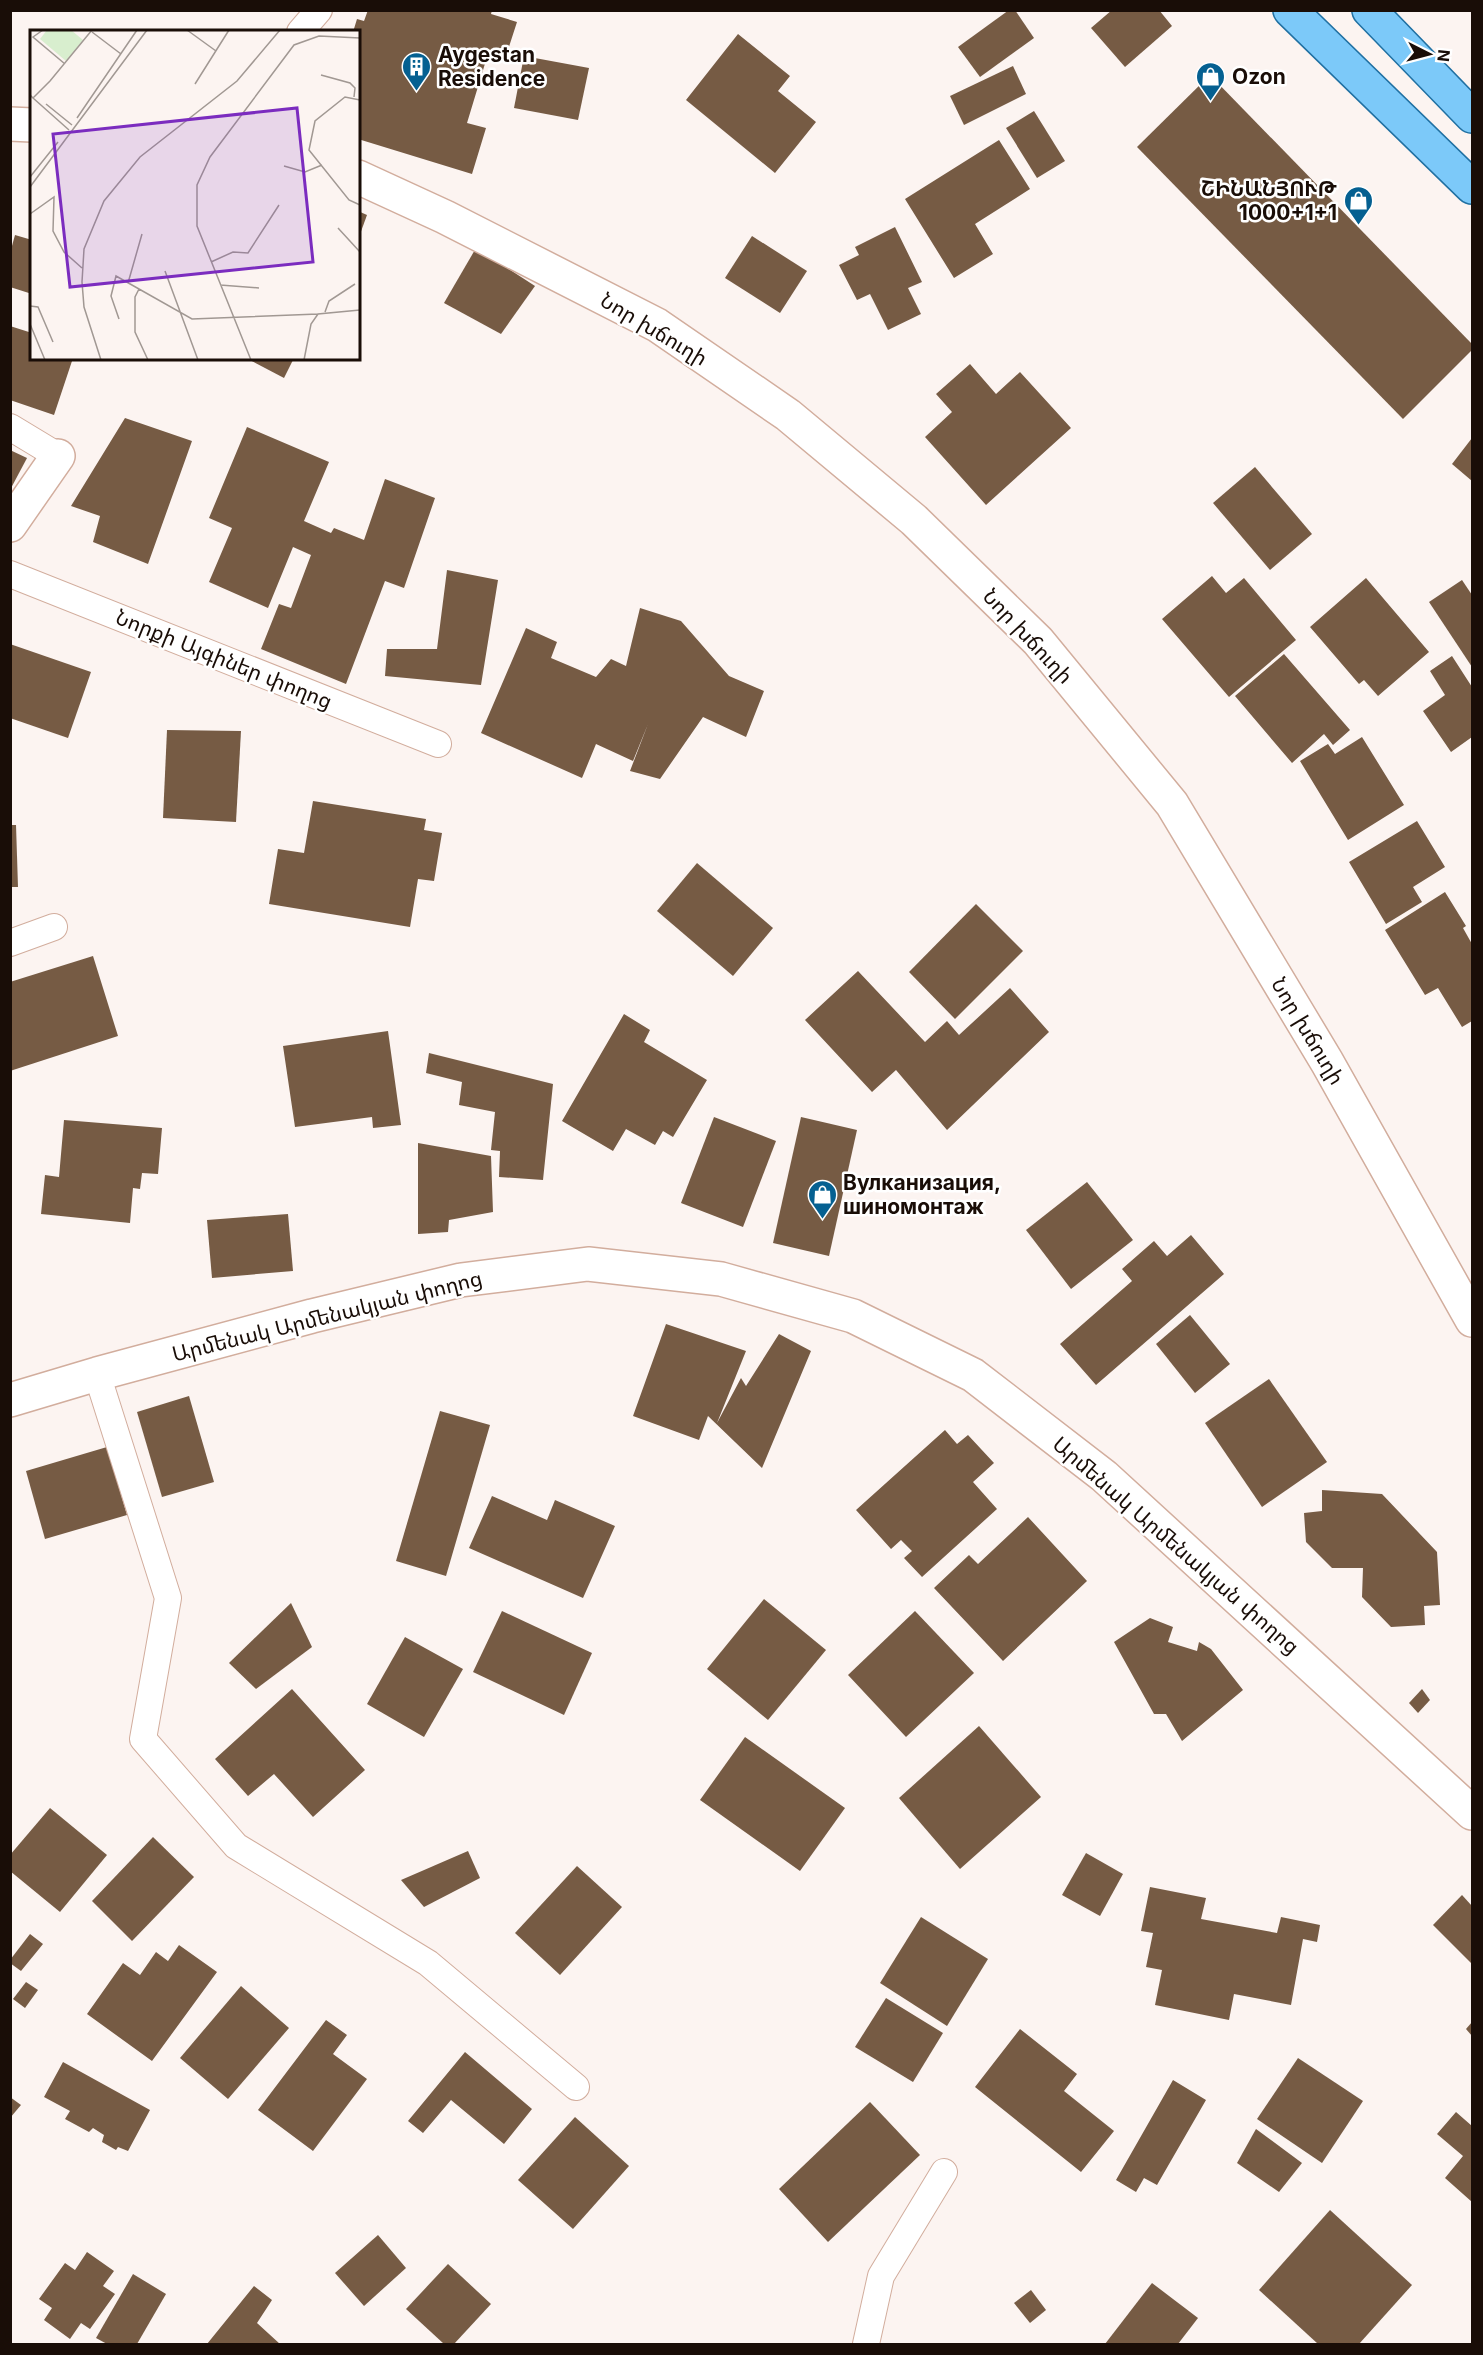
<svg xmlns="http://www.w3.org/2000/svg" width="1483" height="2355" font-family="Inter,'Noto Sans Armenian',sans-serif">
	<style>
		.building { fill: #765b44 }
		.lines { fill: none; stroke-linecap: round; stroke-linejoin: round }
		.service-casing { stroke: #d2ad9d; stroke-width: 28 }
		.minor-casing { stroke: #d2ad9d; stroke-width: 36 }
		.secondary-casing { stroke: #d2ad9d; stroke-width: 36 }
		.primary-casing { stroke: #2070a2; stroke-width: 36 }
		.service { stroke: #fff; stroke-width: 26 }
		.minor { stroke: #fff; stroke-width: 33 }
		.secondary { stroke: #fff; stroke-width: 33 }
		.primary { stroke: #7cc9f9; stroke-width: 33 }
		.labels { text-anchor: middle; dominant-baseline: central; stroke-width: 5; stroke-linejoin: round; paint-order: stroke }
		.poi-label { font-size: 21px; font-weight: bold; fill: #190d07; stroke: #fff; text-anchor: start }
		.street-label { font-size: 21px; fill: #190d07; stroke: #fff }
		.inset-road { fill: none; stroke: #a19893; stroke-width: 1.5 }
		.view { fill: #7b2cbf; fill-opacity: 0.15; stroke: #7b2cbf; stroke-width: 3 }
		.inset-edge { fill: none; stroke: #190d07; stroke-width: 3 }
	</style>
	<rect width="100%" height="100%" fill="#fcf4f1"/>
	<g class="building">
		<polygon points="368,10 492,10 491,14 517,22 504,62 487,57 467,123 486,128 472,174 358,139 358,32 353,32 357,19 364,21"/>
		<polygon points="1009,10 1015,10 1034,38 980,77 958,47"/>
		<polygon points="1112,10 1159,10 1172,26 1125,67 1091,28"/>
		<polygon points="738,34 790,76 778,91 816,122 775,173 686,100"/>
		<polygon points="524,56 589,68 578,120 514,108"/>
		<polygon points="1013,66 1026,94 964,125 950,96"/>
		<polygon points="1210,75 1472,344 1472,350 1403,419 1137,147"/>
		<polygon points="1034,111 1065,161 1037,178 1006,128"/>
		<polygon points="999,140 1030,189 975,224 993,254 954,278 905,199"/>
		<polygon points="358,211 367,215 359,237 358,237"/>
		<polygon points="895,227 922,282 908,288 921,314 888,330 870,294 857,300 839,265 859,255 855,247"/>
		<polygon points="15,235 32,240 32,294 10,287 10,253"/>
		<polygon points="752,236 807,271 780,313 725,278"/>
		<polygon points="476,248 535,286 501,334 444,303"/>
		<polygon points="10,326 32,333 32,358 73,358 54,415 10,400"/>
		<polygon points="246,358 294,358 284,378"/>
		<polygon points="970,364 996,394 1020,372 1071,428 986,505 925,437 952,412 936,394"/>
		<polygon points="125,418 192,441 148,564 93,542 100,516 71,506"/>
		<polygon points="247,427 329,462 304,521 331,533 334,528 364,540 385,479 435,498 404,588 385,581 346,684 261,649 279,604 291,608 311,555 293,547 268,608 209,582 232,528 209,518"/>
		<polygon points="1472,438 1472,481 1452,464"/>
		<polygon points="10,450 27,458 10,490"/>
		<polygon points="1255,467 1312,534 1270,570 1213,503"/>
		<polygon points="447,570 498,580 481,685 385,676 387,649 437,649"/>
		<polygon points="1212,576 1226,593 1244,578 1296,640 1229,697 1162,619"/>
		<polygon points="1366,578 1429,652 1378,696 1364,680 1359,684 1310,627"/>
		<polygon points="1462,580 1472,595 1472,667 1429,602"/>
		<polygon points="640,608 681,621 729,676 764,691 746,737 703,717 660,779 630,771 648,724 633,761 596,744 582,778 481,733 526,628 557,642 551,658 596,677 611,659 626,666"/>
		<polygon points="10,644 91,672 68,738 10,718"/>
		<polygon points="1284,654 1350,730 1333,745 1324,734 1292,763 1235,696"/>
		<polygon points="1452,656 1472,687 1472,737 1451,752 1423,711 1445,695 1430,671"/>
		<polygon points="167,730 241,731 236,822 163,818"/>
		<polygon points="1362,737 1404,805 1348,840 1300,761 1328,744 1335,754"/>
		<polygon points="313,801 426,819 424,830 442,833 434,881 418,879 410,927 269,904 278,849 304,853"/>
		<polygon points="1417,821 1445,867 1413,887 1422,902 1386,924 1349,862"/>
		<polygon points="10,825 16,825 18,887 10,887"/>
		<polygon points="697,863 773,928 733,976 657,911"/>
		<polygon points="1445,892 1466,926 1463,928 1472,944 1472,1021 1462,1027 1438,988 1425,995 1385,930"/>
		<polygon points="976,904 1023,951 955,1019 909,972"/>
		<polygon points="93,956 118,1036 10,1071 10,982"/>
		<polygon points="858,971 925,1042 947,1021 959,1035 1010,988 1049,1032 947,1130 896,1070 872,1092 805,1020"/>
		<polygon points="624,1014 650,1030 644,1042 707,1080 673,1137 663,1131 655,1145 626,1129 613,1151 562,1121"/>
		<polygon points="388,1031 401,1125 373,1128 372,1117 295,1127 283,1046"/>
		<polygon points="429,1053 553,1084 543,1180 499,1177 500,1151 491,1150 495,1112 459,1105 462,1082 426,1073"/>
		<polygon points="714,1117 776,1141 743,1227 681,1203"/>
		<polygon points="801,1117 857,1130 829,1256 773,1243"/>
		<polygon points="64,1120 162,1128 158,1174 142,1173 140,1189 133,1188 130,1223 41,1214 45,1175 59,1177"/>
		<polygon points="418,1143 491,1156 493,1212 449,1220 448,1232 418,1234"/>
		<polygon points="1087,1182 1133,1240 1071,1289 1026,1230"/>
		<polygon points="288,1214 293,1271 212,1278 207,1220"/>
		<polygon points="1191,1235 1224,1274 1096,1385 1060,1344 1132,1281 1122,1269 1154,1241 1167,1256"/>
		<polygon points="1190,1315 1230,1364 1195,1393 1156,1344"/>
		<polygon points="666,1324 746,1351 717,1423 741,1378 746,1386 779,1334 811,1351 762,1468 708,1416 699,1440 633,1416"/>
		<polygon points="1269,1379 1327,1462 1262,1507 1205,1423"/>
		<polygon points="189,1396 214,1482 162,1497 137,1412"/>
		<polygon points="440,1411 490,1425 446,1576 396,1561"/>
		<polygon points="945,1430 957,1444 968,1435 994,1463 973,1482 997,1509 922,1577 904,1558 912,1551 901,1540 891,1549 856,1510"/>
		<polygon points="107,1447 127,1515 45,1539 26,1471"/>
		<polygon points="1322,1490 1382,1494 1437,1552 1440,1605 1424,1606 1425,1625 1391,1627 1362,1597 1363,1568 1332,1568 1306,1542 1304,1513 1322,1511"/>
		<polygon points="492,1496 547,1520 555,1500 615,1526 583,1598 469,1548"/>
		<polygon points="1028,1517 1087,1581 1003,1661 934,1588 969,1555 978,1564"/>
		<polygon points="764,1599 826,1650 768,1720 707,1669"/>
		<polygon points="291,1603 312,1647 256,1689 229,1663"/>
		<polygon points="502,1611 592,1653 564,1715 473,1672"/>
		<polygon points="915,1611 974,1673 906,1737 848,1675"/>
		<polygon points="1150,1618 1173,1627 1168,1642 1197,1651 1199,1642 1211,1649 1243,1690 1182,1741 1166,1714 1154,1714 1114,1642"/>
		<polygon points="405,1637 463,1669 424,1737 367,1704"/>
		<polygon points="292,1689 365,1770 313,1817 274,1774 248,1796 215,1759"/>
		<polygon points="1422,1689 1430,1700 1418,1713 1409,1703"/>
		<polygon points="979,1726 1041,1797 960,1869 899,1798"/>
		<polygon points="745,1737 845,1808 800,1871 700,1800"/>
		<polygon points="50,1808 107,1855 60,1912 10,1871 10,1855"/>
		<polygon points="153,1837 194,1877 132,1941 92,1901"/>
		<polygon points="468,1851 480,1878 424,1907 401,1880"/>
		<polygon points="1086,1853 1123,1874 1100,1916 1062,1895"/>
		<polygon points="577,1866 622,1907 560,1975 515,1933"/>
		<polygon points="1150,1887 1206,1898 1201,1919 1277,1933 1281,1917 1320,1925 1317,1942 1303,1939 1291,2005 1234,1994 1229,2020 1155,2005 1162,1970 1146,1967 1153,1933 1141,1931"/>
		<polygon points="1462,1895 1472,1906 1472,1964 1433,1925"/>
		<polygon points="921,1917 988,1959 947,2026 880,1983"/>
		<polygon points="30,1934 43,1944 21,1971 10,1963 10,1960"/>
		<polygon points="179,1945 217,1972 152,2061 87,2014 123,1963 140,1975 156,1952 168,1961"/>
		<polygon points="26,1982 38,1990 25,2008 13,1999"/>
		<polygon points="241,1986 289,2028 228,2099 180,2058"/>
		<polygon points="886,1998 943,2033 913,2082 855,2047"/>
		<polygon points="326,2020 347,2035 333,2054 367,2079 313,2151 258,2110"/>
		<polygon points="1472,2022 1472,2036 1466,2029"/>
		<polygon points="1020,2029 1077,2074 1064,2091 1114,2131 1081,2172 975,2087"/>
		<polygon points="465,2052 532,2109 504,2144 451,2100 423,2133 408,2121"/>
		<polygon points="1298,2058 1363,2101 1322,2163 1257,2119"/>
		<polygon points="63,2062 150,2110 128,2151 118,2147 116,2150 102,2142 104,2135 93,2128 89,2132 65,2119 70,2111 44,2097"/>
		<polygon points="1173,2080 1206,2100 1157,2185 1144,2178 1136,2192 1116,2180"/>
		<polygon points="10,2097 21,2105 10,2118"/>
		<polygon points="870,2102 920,2155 828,2242 779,2189"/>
		<polygon points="1456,2112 1472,2126 1472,2202 1445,2178 1463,2156 1437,2134"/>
		<polygon points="575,2117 629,2166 573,2229 518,2180"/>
		<polygon points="1256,2129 1302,2163 1279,2192 1237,2163"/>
		<polygon points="1330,2210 1412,2285 1359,2344 1318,2344 1259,2290"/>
		<polygon points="378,2235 406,2268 364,2306 335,2273"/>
		<polygon points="87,2252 114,2271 103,2286 115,2294 90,2329 81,2323 70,2339 44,2320 52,2308 39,2299 65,2263 75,2270"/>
		<polygon points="448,2264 491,2304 454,2344 444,2344 406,2309"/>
		<polygon points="133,2274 166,2294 137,2344 107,2344 96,2338"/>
		<polygon points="1152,2283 1198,2318 1178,2344 1105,2344"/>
		<polygon points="254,2286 272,2300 257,2323 280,2344 207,2344"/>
		<polygon points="1031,2290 1046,2310 1030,2323 1014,2303"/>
	</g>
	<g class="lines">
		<defs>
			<g id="service">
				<polyline points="300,32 319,10"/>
				<polyline points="10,427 58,456"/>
				<polyline points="10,574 438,744"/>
				<polyline points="10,943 54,927"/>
				<polyline points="97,1374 168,1598 143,1739 236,1846 428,1963 576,2087"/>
				<polyline points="866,2344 881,2276 944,2172"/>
			</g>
			<polyline id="minor" points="10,525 58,456"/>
			<g id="secondary">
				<polyline points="10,124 32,125"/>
				<polyline points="358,177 445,217 657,325 788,415 914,520 1038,641 1172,804 1327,1062 1472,1320"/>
				<polyline points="10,1400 97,1374 312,1316 461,1280 588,1264 721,1279 853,1316 973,1375 1104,1476 1472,1813"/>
			</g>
			<g id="primary">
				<polyline points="1290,10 1472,187"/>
				<polyline points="1369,10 1472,116"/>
			</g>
		</defs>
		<use href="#service" class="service-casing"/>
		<use href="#minor" class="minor-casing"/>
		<use href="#secondary" class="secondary-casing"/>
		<use href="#primary" class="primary-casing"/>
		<use href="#service" class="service"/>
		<use href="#minor" class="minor"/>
		<use href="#secondary" class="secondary"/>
		<use href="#primary" class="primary"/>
	</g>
	<defs>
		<symbol id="building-pin" viewBox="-11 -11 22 30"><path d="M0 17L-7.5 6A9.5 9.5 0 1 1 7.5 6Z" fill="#056091" stroke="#fff"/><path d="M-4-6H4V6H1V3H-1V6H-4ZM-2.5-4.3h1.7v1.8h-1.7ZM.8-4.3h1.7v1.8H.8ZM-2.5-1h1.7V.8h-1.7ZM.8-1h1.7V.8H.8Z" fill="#fff"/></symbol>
		<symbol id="shop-pin" viewBox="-11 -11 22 30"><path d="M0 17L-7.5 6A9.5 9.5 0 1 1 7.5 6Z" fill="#056091" stroke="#fff"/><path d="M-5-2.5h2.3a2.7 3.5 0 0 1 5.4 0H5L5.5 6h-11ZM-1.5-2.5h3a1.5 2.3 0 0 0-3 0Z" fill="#fff"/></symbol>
	</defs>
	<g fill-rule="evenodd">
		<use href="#building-pin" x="400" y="50" width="33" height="45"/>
		<use href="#shop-pin" x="1194" y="60" width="33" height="45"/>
		<use href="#shop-pin" x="1342" y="184" width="33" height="45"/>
		<use href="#shop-pin" x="806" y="1178" width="33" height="45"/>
	</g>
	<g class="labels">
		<g class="poi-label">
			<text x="438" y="54">Aygestan<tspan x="438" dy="24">Residence</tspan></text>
			<text x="1232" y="76">Ozon</text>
			<text x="1337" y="188" text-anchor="end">ՇԻՆԱՆՅՈՒԹ<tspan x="1337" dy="24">1000+1+1</tspan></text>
			<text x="843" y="1182">Вулканизация,<tspan x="843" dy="24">шиномонтаж</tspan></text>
		</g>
		<g class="street-label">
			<text transform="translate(654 329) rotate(31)">Նոր խճուղի</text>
			<text transform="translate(1028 636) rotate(47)">Նոր խճուղի</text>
			<text transform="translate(224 659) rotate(22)">Նորքի Այգիներ փողոց</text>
			<text transform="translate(1308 1031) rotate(59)">Նոր խճուղի</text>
			<text transform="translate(327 1316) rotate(-14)">Արմենակ Արմենակյան փողոց</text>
			<text transform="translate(1176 1545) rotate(41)">Արմենակ Արմենակյան փողոց</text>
		</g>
	</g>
	<g transform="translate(30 30)">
		<rect width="330" height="330" fill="#fcf4f1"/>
		<path d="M 17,0 L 41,0 L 53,10 L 36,31 L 10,9 Z" fill="#d8eece"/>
		<path class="inset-road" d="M 13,0 L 3,7 L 35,34M 157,0 L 186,21M 62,2 L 91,24M 291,45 L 320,53 L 325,58 L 324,67M 165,54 L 199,0M 0,65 L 3,68 L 20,51 L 62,0M 3,68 L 39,100M 330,70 L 315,67 L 285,91 L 279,120 L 319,170 L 330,175M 16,74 L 42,95M 47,88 L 107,0M 254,136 L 275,142 L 292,135M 0,147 L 28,112M 0,157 L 117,0M 0,184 L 24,167 L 23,201 L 34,222 L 52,238M 308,198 L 330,222M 181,232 L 203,222 L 218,223 L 249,175M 135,241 L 168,330M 98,253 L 112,204M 190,255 L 229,258M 109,259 L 105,267 L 105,302 L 118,330M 0,276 L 8,277 L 23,312M 295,282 L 299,271 L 325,254M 89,289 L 81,266 L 86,246 L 162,289 L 288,284M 0,294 L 15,330M 71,330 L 54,277 L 52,252 L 54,219 L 74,171 L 110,127 L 207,51 L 250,0M 221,330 L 167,196 L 167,155 L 180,127 L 264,15 L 289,6 L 330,8M 274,330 L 281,294 L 288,284 L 330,280"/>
		<path class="view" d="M 267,78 L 283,232 L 40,257 L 23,104 Z"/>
		<rect width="330" height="330" class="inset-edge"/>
	</g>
	<rect width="1483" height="2355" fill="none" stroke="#190d07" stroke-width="24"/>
	<g transform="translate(1429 54) rotate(96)" stroke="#ffffff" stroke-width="4.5" paint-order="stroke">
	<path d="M0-4.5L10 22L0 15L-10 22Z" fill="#190d07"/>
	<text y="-9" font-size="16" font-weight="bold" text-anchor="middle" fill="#190d07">N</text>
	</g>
</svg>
